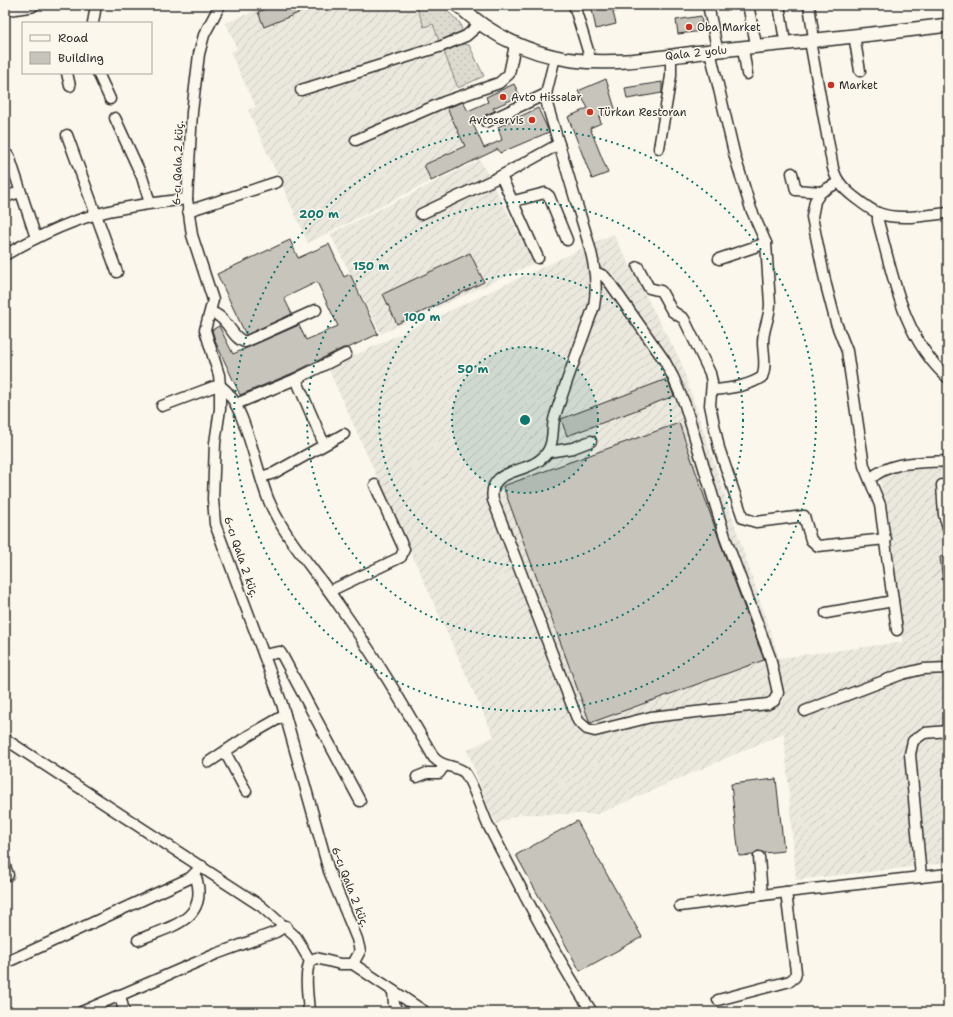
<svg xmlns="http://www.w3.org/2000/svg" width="953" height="1017" font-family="'Shantell Sans',sans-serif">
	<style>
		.industrial { fill: url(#industrial-furrows) }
		.grass { fill: url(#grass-dots); stroke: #84827e }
		.building { fill: #c7c4bc; stroke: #2b2b2b }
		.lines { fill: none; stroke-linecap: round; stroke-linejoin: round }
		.minor-casing { stroke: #2b2b2b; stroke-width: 13 }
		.major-casing { stroke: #2b2b2b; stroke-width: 16 }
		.minor { stroke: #fbf7ec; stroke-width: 10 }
		.major { stroke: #fbf7ec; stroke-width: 13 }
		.ring { fill: none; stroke: #0f766e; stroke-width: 2; stroke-dasharray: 2 4 }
		.poi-dot { fill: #c8321e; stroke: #fbf7ec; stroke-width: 1.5 }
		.labels { text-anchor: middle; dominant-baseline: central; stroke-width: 3; stroke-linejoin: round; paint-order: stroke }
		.poi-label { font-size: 11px; fill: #2b2b2b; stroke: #fbf7ec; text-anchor: start }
		.street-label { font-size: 11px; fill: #2b2b2b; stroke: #fbf7ec }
		.centre { fill: #0f766e; stroke: #fbf7ec; stroke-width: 2 }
		.ring-label { font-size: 12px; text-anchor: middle; font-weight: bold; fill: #0f766e; stroke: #fbf7ec; stroke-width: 3; stroke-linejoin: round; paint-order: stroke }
	</style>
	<defs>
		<pattern id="industrial-furrows" width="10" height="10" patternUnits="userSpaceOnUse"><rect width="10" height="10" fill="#ebe8de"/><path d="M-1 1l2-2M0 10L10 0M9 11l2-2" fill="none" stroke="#cac7bf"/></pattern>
		<pattern id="grass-dots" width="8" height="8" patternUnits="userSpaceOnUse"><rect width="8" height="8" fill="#dddad0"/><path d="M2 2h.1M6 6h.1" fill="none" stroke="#bebbb3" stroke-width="1.8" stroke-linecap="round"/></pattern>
	</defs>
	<rect width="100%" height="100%" fill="#fbf7ec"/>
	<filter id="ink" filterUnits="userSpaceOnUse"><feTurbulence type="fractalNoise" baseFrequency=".025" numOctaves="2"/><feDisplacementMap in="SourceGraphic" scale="8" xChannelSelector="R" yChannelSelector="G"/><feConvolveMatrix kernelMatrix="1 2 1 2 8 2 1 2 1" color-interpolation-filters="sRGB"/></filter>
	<g filter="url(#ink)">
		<g class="industrial">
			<polygon points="268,5 416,5 424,27 433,24 458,88 442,95 465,146 424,165 431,181 308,243 248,110 256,107 230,52 237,49 226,23"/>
			<polygon points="480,160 534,263 381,334 330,234"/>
			<polygon points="613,234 680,360 779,658 903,642 880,477 889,472 948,467 948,863 796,880 784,733 598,814 519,814 497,824 492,816 467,750 494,737 328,368"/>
			<polygon points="948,884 948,948 941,885"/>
		</g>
		<g class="grass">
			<polygon points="416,5 441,5 460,23 462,31 439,41 433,24 424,27"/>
			<polygon points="462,44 469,45 484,76 458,88 444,52"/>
		</g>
		<g class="building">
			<polygon points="274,5 318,5 264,27 258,12"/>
			<polygon points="591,5 627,5 627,8 613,12 616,24 596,29"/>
			<polygon points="701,16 703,31 678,34 676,20"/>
			<polygon points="606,79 616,112 599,117 601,123 590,128 608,173 592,179 568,117 588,108 578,91"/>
			<polygon points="662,82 662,93 627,99 625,88"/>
			<polygon points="514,84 520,96 493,108 495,111 483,116 480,121 473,124 484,148 502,140 498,127 538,108 549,132 500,153 498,149 431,181 424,165 465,146 447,108 463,102 468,111 488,102 486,97"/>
			<polygon points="290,240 298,258 329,244 344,277 350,274 378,334 348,348 343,348 293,373 240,395 216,343 212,330 219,326 233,354 299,325 306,340 338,326 317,282 284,298 292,314 246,335 217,274"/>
			<polygon points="470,253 484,282 397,324 383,294"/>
			<polygon points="667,379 674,396 567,436 561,419"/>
			<polygon points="679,423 720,542 764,660 590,723 503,486"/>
			<polygon points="948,556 948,583 943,583 940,557"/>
			<polygon points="776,779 784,851 764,853 758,851 753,855 739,856 731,784"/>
			<polygon points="577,821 642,937 580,971 516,855"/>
		</g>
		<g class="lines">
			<defs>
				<g id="minor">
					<path d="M 220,5 L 204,35 L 199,54 L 192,112 L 187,199 L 192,235 L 213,300 L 205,330 L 219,375 L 220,386 L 220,409 L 215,443 L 213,499 L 215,524 L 282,704 L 329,871 L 357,939 L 360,951 L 353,964 L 340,964 L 316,958 L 310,961 C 304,976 308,996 309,1012"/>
					<polyline points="574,5 589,54"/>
					<polyline points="708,5 716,43"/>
					<polyline points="748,5 755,39"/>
					<polyline points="779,5 784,35"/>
					<polyline points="809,5 813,32"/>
					<polyline points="93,23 96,5"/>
					<polyline points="854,35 860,71"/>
					<path d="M 810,41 L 833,168 C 836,181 844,189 854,197 C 862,203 869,209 878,213 C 898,221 927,215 948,213"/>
					<polyline points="743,48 747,74"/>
					<path d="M 710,51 L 735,157 L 751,209 L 766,243 L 770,304 C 770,317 763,329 763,342 C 763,354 767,366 762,377 C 749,386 727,389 712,390"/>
					<path d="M 555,57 L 546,94 L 547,104 C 556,135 566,167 575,198 C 585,233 601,270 594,306 C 581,343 567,379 555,416 C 551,427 555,440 548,451 C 533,477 487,464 493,500 L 578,721 L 587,729 L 595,731 L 651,717 L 768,704 L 774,701 L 778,693 L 770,657 L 726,540 L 685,405 L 673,377 L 664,360 L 610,283 L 604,276 L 595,272"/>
					<polyline points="67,73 70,86"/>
					<polyline points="98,73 110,99"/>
					<polyline points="301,90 442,46 466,36 480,24"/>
					<polyline points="115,118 142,177 150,203"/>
					<polyline points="486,122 546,94"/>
					<polyline points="67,135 117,272"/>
					<polyline points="356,140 444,102 499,83 509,74 515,45"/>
					<polyline points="659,148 671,76 671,56"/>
					<polyline points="9,156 36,238"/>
					<polyline points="792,173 796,190 821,192"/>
					<polyline points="839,182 821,192 815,201 812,217 826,285 836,323 847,351 864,466 880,505 897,630"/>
					<polyline points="5,197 20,192"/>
					<polyline points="514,201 545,193 549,196 567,240"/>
					<polyline points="188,211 277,182"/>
					<path d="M 878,213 L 878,221 C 893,276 903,338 948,378"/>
					<polyline points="421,214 501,176"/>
					<path d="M 5,255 C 36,237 74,219 109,211 C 135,205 161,202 187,199"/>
					<polyline points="538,258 501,176 559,144"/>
					<polyline points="719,259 766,243"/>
					<polyline points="638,267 649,288 661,291 672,311 684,319 710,373 712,382 710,405 719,448 743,518 756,522 804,516 811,540 818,546 886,539"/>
					<path d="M 211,312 C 229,318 231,338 245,342 L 316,310"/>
					<polyline points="296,379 324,444"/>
					<polyline points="236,404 296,379 346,354"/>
					<path d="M 162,406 L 213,387 L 220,386 C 245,400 257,475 269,501 C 285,539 315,570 338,604 C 373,653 404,706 434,758 C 444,768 455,765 464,772 C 472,780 482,813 488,825 C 521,888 553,953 592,1012"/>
					<polyline points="548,452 573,448 591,441"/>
					<polyline points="261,477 274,473 344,434"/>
					<path d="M 870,479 C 892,460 919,463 948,461"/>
					<polyline points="942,485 944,515 948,527"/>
					<polyline points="330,591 401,557 404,549 375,485"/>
					<polyline points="826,613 893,601"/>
					<polyline points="264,655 280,652 282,655 360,801"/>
					<polyline points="805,711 902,674 923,669 948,668"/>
					<polyline points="5,739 261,906 296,937 310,961"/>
					<polyline points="225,752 246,791"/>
					<polyline points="209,762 248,736 285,715"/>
					<polyline points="417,777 427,773 439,773 444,766"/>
					<polyline points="759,857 762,895"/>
					<polyline points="5,866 8,875"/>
					<polyline points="921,877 910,754 913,741 924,733 948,731"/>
					<polyline points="680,906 786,892 948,874"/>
					<path d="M 138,940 C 171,926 211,920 195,874"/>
					<polyline points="5,963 190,878 202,866"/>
					<polyline points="353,964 425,1012"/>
					<polyline points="393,991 394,1004 397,1012"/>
					<polyline points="120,995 124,1012"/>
					<polyline points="718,1000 790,981 795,977 796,972 786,892"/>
					<polyline points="81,1012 216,954 276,932 286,926"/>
				</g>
				<g id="major">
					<path d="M 458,5 C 490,35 529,54 573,60 C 618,66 666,56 711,51 C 790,43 869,35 948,25"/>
					<polyline points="5,9 32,5"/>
				</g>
			</defs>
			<use href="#minor" class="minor-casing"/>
			<use href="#major" class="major-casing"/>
			<use href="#minor" class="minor"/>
			<use href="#major" class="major"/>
		</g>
	</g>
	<circle cx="525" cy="420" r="73" fill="#0f766e" fill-opacity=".12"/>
	<g class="ring">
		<circle cx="525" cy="420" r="73"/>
		<circle cx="525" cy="420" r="146"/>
		<circle cx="525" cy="420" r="218"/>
		<circle cx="525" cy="420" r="291"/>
	</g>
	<g class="poi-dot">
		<circle cx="689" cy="27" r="4"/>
		<circle cx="831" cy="85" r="4"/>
		<circle cx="503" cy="97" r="4"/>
		<circle cx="590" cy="112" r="4"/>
		<circle cx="532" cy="120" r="4"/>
	</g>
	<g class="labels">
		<g class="poi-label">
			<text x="697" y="27">Oba Market</text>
			<text x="839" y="85">Market</text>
			<text x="511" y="97">Avto Hissələr</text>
			<text x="598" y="112">Türkan Restoran</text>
			<text x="524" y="120" text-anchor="end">Avtoservis</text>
		</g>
		<g class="street-label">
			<text transform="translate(696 53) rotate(-6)">Qala 2 yolu</text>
			<text transform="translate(178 163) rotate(-88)">6-cı Qala 2 küç.</text>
			<text transform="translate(241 557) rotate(71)">6-cı Qala 2 küç.</text>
			<text transform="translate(350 887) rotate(69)">6-cı Qala 2 küç.</text>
		</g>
	</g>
	<circle cx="525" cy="420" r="6" class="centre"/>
	<g class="ring-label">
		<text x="319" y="218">200 m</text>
		<text x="371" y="270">150 m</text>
		<text x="422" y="321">100 m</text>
		<text x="473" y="373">50 m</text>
	</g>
	<rect width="953" height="1017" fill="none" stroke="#fbf7ec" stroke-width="20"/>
	<rect x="10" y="10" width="933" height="997" fill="none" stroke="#2b2b2b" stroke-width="1.5" filter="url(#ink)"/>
	<rect x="22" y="22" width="130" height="52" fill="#fbf7ec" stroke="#a8a59f"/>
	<rect x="30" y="35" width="20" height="6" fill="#fbf7ec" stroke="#a8a59f"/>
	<text x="58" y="42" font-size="12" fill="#2b2b2b">Road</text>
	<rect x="30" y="52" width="20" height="12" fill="#c7c4bc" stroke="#a8a59f"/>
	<text x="58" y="62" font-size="12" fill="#2b2b2b">Building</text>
</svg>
